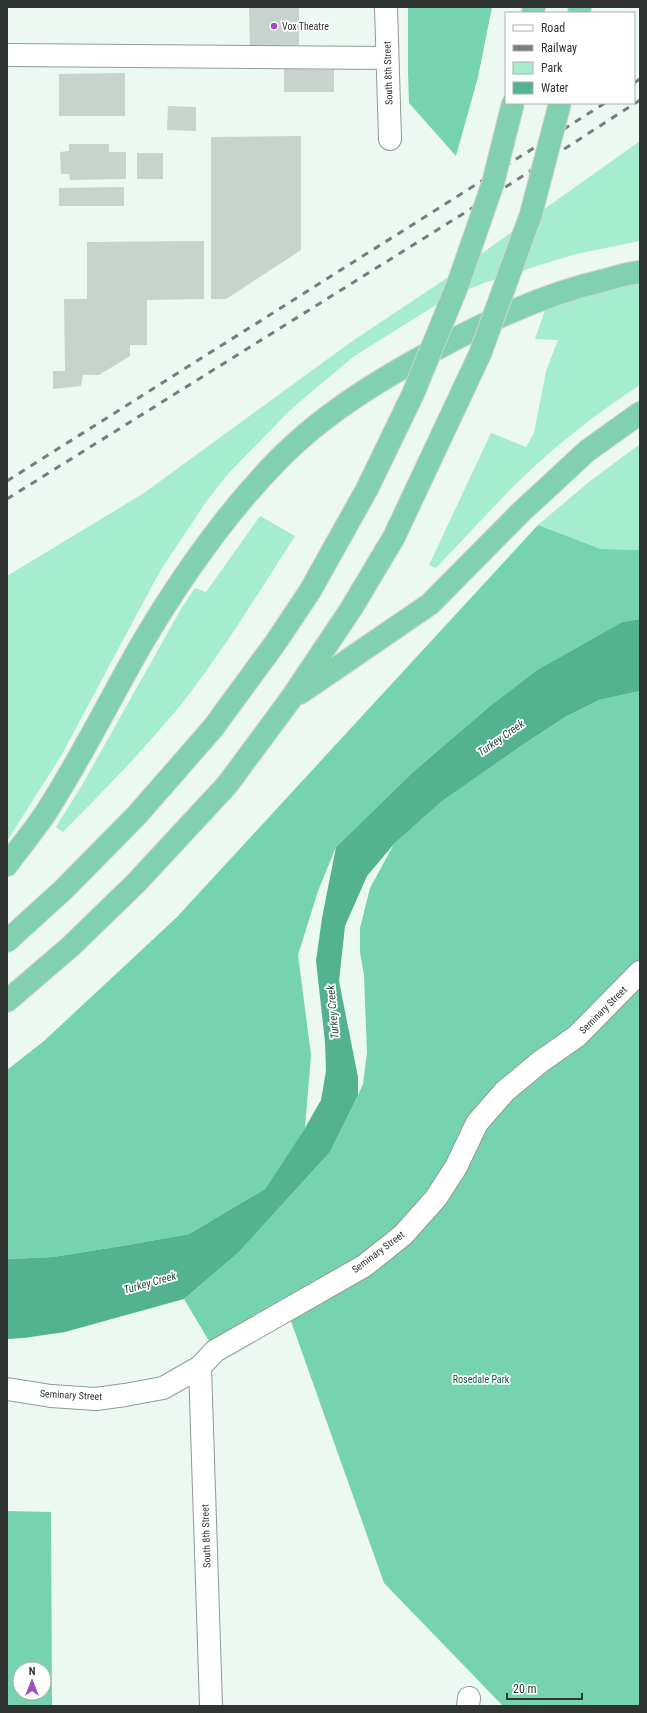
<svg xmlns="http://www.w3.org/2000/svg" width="647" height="1713" font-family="'Roboto Condensed',sans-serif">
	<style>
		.green { fill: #a6eccf }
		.forest { fill: #75d4af; fill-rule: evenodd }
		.water { fill: #53b390 }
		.building { fill: #c7d3cd }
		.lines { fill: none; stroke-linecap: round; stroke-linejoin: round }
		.minor-casing { stroke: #909b96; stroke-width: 24 }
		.highway-casing { stroke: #d1d3d2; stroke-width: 24 }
		.minor { stroke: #fff; stroke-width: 22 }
		.highway { stroke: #81d1b1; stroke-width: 22 }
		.rail { stroke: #767d7a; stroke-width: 3; stroke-dasharray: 7 7; stroke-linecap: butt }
		.highway-bridge-casing { stroke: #d1d3d2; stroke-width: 24; stroke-linecap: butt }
		.highway-bridge { stroke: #81d1b1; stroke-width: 22 }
		.poi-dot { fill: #a14ebd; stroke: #fff; stroke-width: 1.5 }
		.labels { text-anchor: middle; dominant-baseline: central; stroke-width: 3.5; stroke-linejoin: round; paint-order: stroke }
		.poi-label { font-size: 10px; fill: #303533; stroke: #fff; text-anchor: start }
		.street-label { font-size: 10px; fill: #303533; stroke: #fff }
		.park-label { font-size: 10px; fill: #0a5942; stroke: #fff }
		.water-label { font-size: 11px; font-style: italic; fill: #234c3d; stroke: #fff }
	</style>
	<rect width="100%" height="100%" fill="#ecf8f2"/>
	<g class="green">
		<polygon points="640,141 640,241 576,254 553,261 484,283 447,298 353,357 290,410 227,475 206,502 160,571 61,756 7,841 7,576 144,493 351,342 450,276"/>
		<path d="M 640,284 L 640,385 C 597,413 553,447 516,484 C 489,511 463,540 436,568 L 429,565 L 491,433 L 526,447 L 534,433 L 546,371 L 558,340 L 535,339 L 546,307 L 624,285 Z"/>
		<polygon points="640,444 640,550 601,549 538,525 589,482"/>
		<path d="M 260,516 L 295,536 C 261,589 228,643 190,693 C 151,743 107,787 63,832 L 56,827 L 82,785 L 181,609 L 195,588 L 206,592 Z"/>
	</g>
	<g class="forest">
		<polygon points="408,7 492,7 478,77 456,156 409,103 408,73"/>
		<polygon points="538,525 601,549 640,550 640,619 622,622 537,670 490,706 413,772 336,847 318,891 298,955 311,1055 305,1128 265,1189 189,1234 128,1245 53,1257 7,1259 7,1070 44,1041 177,917"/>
		<polygon points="640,691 640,1706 503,1706 384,1583 287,1310 215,1351 184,1299 239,1252 330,1152 358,1095 363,1084 367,1053 364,975 360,952 360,928 370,888 394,844 441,802 521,746 565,717 599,700"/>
		<path d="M 7,1511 L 51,1512 L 52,1706 L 7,1706 ZM 20,1669 L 44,1669 L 44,1693 L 20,1693 Z"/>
	</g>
	<polygon class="water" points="640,619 640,691 599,700 565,717 521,746 441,802 394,844 367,876 345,926 339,981 358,1077 358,1095 330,1152 239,1252 184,1299 65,1332 24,1338 7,1339 7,1259 53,1257 128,1245 189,1234 265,1189 305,1128 321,1100 326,1071 325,1042 316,961 322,918 336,847 413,772 490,706 537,670 622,622"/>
	<g class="building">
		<polygon points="249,7 299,7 299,45 250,46"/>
		<polygon points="284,69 334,70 334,92 284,92"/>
		<polygon points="125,73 125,116 59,116 59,74"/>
		<polygon points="168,106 196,107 196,131 167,130"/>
		<polygon points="301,136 301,250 226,299 211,299 211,137"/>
		<polygon points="69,144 109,144 109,152 126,152 126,179 70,180 69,174 61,174 60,152 69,151"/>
		<rect x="137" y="153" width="26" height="26"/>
		<polygon points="124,187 124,206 59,206 59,188"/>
		<polygon points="204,241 204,299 147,300 147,345 130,345 130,356 99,375 83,375 81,386 53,389 53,371 65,371 64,299 87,299 87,242"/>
	</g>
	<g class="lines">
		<defs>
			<g id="minor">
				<polyline points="386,7 390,139"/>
				<polyline points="7,55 387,58"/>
				<polyline points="200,1367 211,1706"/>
				<polyline points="7,1389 51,1396 96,1399 125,1395 163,1388 200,1367 215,1351 364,1266 403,1235 436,1198 456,1167 477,1123 505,1091 540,1062 577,1036 640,972"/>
				<polyline points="468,1706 469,1698"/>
			</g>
			<g id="highway">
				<polyline points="533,13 534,7"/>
				<polyline points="579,13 580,7"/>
				<polyline points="300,693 430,604 521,512 587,451 640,413"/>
				<path d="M 7,865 C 19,848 33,832 45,814 C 80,760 109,701 141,645 C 180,579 225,514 278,460 C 329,408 394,371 457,338 C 504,313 553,292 605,280 C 616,277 628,273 640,272"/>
				<polyline points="7,941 63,890 137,815 213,728 276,642 310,591"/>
				<polyline points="7,1001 70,947 136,883 227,785 290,700 351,609 394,537"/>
			</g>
		</defs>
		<use href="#minor" class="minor-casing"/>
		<use href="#highway" class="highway-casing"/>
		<use href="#minor" class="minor"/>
		<use href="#highway" class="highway"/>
		<g class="rail">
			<polyline points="634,83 640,79"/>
			<polyline points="7,481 605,103"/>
			<polyline points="7,499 501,190 640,100"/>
		</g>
		<defs>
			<g id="highway-bridge">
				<polyline points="394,537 480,354 531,214 560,103"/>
				<polyline points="310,591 367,489 413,394 458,284 493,183 513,103"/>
			</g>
		</defs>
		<use href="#highway-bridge" class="highway-bridge-casing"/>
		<use href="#highway-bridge" class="highway-bridge"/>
	</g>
	<circle class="poi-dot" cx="274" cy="26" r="4"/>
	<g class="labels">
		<g class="poi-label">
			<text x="282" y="26">Vox Theatre</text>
		</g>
		<g class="street-label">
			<text transform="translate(388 73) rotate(-92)">South 8th Street</text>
			<text transform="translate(603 1010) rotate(-45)">Seminary Street</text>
			<text transform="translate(378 1252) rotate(-37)">Seminary Street</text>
			<text transform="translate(71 1395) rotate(3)">Seminary Street</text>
			<text transform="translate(206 1536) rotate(-92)">South 8th Street</text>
		</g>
		<g class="park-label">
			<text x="481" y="1379">Rosedale Park</text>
		</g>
		<g class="water-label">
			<text transform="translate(501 738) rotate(-35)">Turkey Creek</text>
			<text transform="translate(333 1012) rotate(-95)">Turkey Creek</text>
			<text transform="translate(150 1283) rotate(-16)">Turkey Creek</text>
		</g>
	</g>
	<rect width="647" height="1713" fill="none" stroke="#303533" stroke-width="16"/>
	<rect x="505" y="12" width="130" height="92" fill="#ffffff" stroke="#acaead"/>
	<rect x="513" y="25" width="20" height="6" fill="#ffffff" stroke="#acaead"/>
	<text x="541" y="32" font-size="12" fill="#303533">Road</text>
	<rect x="513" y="45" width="20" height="6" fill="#767d7a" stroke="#acaead"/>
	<text x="541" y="52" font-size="12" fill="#303533">Railway</text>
	<rect x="513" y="62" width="20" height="12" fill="#a6eccf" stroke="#acaead"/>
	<text x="541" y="72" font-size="12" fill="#303533">Park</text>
	<rect x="513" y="82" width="20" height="12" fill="#53b390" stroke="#acaead"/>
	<text x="541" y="92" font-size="12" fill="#303533">Water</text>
	<g transform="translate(32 1681)"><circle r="19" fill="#ffffff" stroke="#acaead"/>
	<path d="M0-3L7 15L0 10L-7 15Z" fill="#a14ebd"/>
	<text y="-6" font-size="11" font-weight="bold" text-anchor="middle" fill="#303533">N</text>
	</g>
	<path d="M507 1693v6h75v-6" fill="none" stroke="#303533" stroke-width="2"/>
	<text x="513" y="1693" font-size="12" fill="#303533" stroke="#ffffff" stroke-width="3" paint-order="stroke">20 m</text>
</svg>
